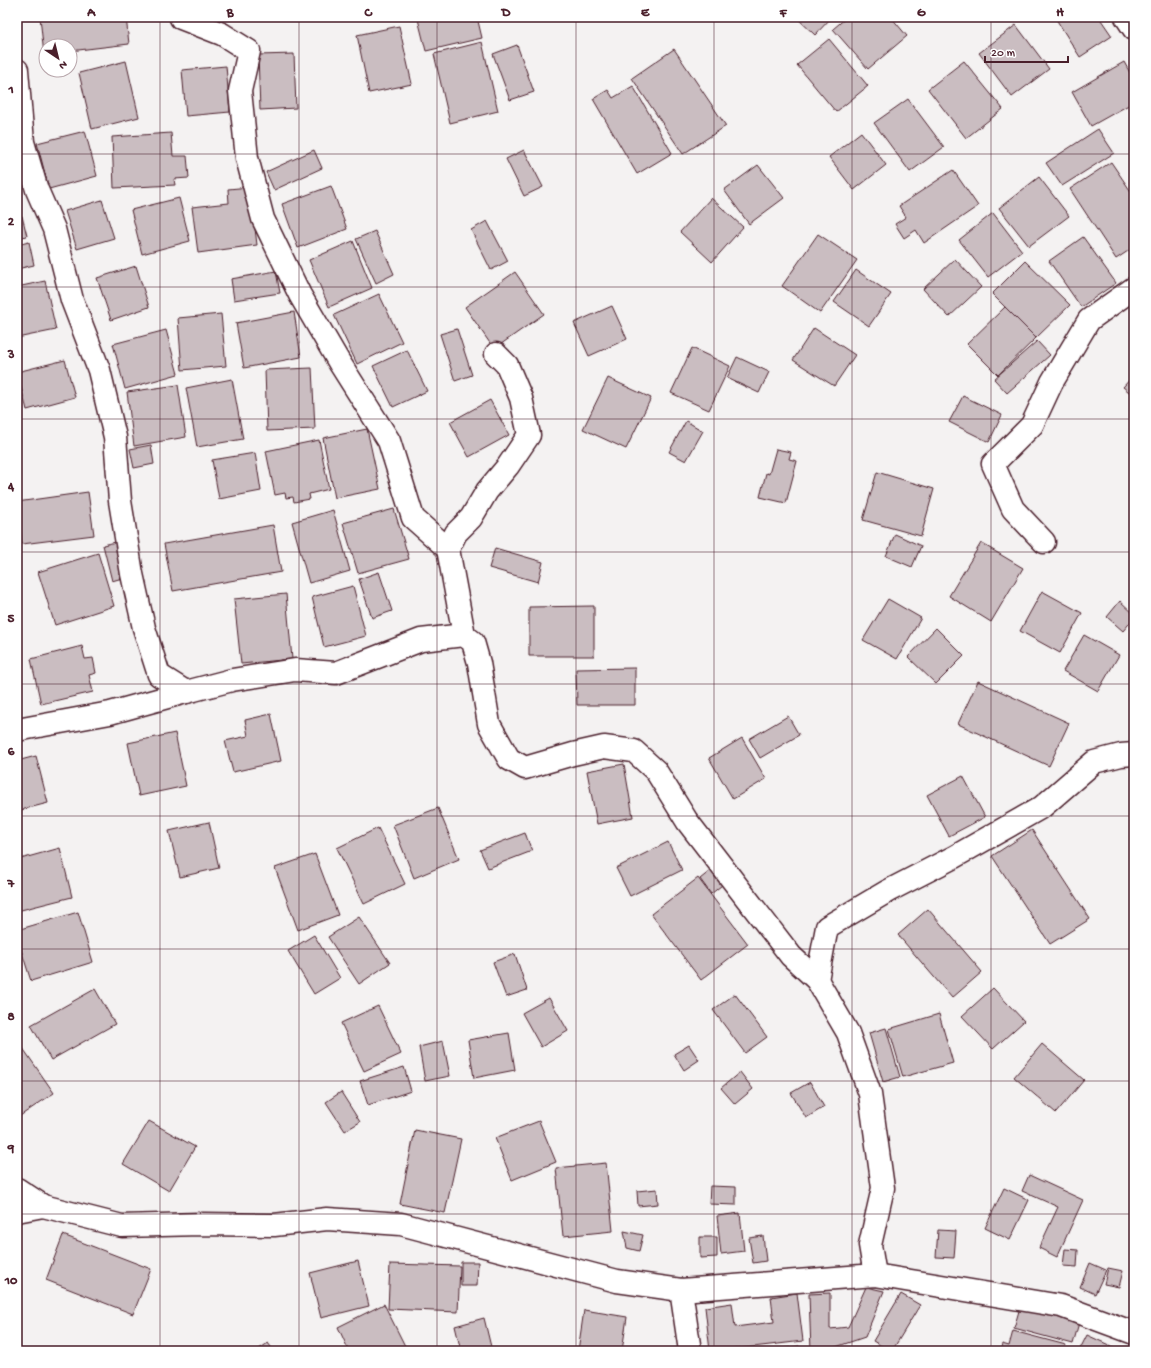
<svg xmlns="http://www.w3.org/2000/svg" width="1151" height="1368" font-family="'Gochi Hand',sans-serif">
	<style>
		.building { fill: #cabdc1; stroke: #4a1f2b }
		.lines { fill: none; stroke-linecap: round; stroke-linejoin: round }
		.minor-casing { stroke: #4a1f2b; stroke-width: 25 }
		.minor { stroke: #fff; stroke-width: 22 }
		.grid { fill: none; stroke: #4a1f2b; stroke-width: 1; stroke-opacity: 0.55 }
		.neatline { fill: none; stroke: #4a1f2b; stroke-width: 1.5 }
		.grid-label { font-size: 13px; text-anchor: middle; font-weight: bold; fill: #4a1f2b }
	</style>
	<rect width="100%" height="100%" fill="#f4f2f2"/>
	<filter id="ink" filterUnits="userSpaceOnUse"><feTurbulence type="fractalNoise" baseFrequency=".025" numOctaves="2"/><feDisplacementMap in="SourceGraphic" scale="8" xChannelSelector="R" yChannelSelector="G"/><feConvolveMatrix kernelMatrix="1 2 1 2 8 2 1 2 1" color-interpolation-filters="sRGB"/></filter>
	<g filter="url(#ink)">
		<g class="building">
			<polygon points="40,17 126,17 129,44 70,51 70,46 46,46 46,54 44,55"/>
			<polygon points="427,17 477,17 482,38 426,51 418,19"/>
			<polygon points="796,17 832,17 815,35"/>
			<polygon points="847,17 891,17 907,36 868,69 833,29"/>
			<polygon points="1059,17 1099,17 1112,36 1080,57 1056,19"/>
			<polygon points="1016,25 1049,69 1012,97 979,53"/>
			<polygon points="399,26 412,84 369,93 357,35"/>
			<polygon points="829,39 868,86 836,112 797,65"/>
			<polygon points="482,42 498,111 450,123 434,54"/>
			<polygon points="517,45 534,92 510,100 493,54"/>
			<polygon points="674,49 726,126 683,154 632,78"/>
			<polygon points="294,54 296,108 260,110 258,55"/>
			<polygon points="126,61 139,117 92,129 79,73"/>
			<polygon points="964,61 1003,109 966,138 928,89"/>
			<polygon points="1124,62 1134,80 1134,102 1091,126 1072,92"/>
			<polygon points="226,66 230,112 186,116 182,70"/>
			<polygon points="633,86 672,153 637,174 593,99 608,90 613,98"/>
			<polygon points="908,99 944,147 910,172 874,123"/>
			<polygon points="1098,129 1114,153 1062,186 1046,163"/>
			<polygon points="85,131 97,176 49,189 37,143"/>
			<polygon points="861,132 886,165 854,190 829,157"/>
			<polygon points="171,133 173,156 187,156 189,178 174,179 175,185 114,188 112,137"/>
			<polygon points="314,150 322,168 274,190 266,172"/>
			<polygon points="524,150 543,187 524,196 506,159"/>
			<polygon points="1111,162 1134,196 1134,247 1116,259 1070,189"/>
			<polygon points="758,165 784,198 749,224 724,190"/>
			<polygon points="953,170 978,206 924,243 916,230 904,238 895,224 906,217 899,206"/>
			<polygon points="1039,177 1069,216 1029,246 999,208"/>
			<polygon points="331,186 347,229 298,248 282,204"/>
			<polygon points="250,187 257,245 198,253 192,207 229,203 228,189"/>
			<polygon points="179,198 190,241 142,254 131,210"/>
			<polygon points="711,198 743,227 712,262 680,232"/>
			<polygon points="102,200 114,238 77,249 65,211"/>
			<polygon points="993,213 1022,251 988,277 959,240"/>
			<polygon points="22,216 27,236 17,238 17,217"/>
			<polygon points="487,221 508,261 491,270 471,230"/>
			<polygon points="375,231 394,274 376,283 356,239"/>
			<polygon points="818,234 857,260 820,313 782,286"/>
			<polygon points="1083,237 1116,283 1081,307 1049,261"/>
			<polygon points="353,241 372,288 329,307 309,260"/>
			<polygon points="29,242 34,265 17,269 17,245"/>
			<polygon points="955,259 981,287 949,317 923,289"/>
			<polygon points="1025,261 1070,305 1036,338 992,294"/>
			<polygon points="136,266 149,307 111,320 97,278"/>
			<polygon points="856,270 891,294 869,326 834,302"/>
			<polygon points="276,271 280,293 234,300 231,279"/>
			<polygon points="515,272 544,314 494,349 465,307"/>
			<polygon points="45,281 56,330 17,338 17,287"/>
			<polygon points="379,294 402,342 357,364 334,315"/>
			<polygon points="612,306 627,339 589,356 574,323"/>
			<polygon points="1005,307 1036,338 998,375 967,344"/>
			<polygon points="294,312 301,357 244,368 236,323"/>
			<polygon points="221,314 226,366 182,370 178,318"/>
			<polygon points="814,328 855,355 834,386 793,360"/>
			<polygon points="457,329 472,375 455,381 440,334"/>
			<polygon points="166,330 178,374 125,389 113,344"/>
			<polygon points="1037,341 1050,355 1007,393 994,379"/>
			<polygon points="692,348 730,366 709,410 671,393"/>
			<polygon points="407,350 427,391 393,407 373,366"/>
			<polygon points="737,357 769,372 759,393 727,378"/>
			<polygon points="65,360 75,397 27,410 17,372"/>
			<polygon points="312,368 315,429 267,431 265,370"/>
			<polygon points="1134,375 1134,396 1123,387"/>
			<polygon points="608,378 651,398 626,449 583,429"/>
			<polygon points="232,379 243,439 197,447 186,388"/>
			<polygon points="178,385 186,437 134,446 127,392"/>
			<polygon points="963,396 1002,415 989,442 949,422"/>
			<polygon points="490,400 509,435 469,457 450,422"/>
			<polygon points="686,421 703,431 686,461 669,452"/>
			<polygon points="367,429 380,489 335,498 323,438"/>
			<polygon points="319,440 329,489 309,494 310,499 294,502 293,497 286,498 285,493 275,495 266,451"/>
			<polygon points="151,445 154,464 134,468 130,449"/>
			<polygon points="776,449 791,452 789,459 797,461 786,503 760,497 766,473 769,474"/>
			<polygon points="255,453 261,491 219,499 212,460"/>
			<polygon points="877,472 934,489 921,536 863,520"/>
			<polygon points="88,492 94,535 22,544 17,502"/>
			<polygon points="394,509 409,559 358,573 343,523"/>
			<polygon points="333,510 350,571 309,583 292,522"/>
			<polygon points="273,525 281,572 173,591 164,544"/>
			<polygon points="895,534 921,546 912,567 886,556"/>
			<polygon points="120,541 129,576 112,581 103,545"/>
			<polygon points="981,543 1023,568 991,622 949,596"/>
			<polygon points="495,548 543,562 538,582 489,568"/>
			<polygon points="98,553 114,606 55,625 38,572"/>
			<polygon points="379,572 392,611 372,618 359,579"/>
			<polygon points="353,586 366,636 324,647 312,597"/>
			<polygon points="1042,591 1082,613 1060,653 1020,631"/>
			<polygon points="286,594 292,659 241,664 234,599"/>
			<polygon points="888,599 921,618 897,659 863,640"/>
			<polygon points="1120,601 1134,614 1134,618 1123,631 1107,617"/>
			<polygon points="594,606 594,656 529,656 529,607"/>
			<polygon points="936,628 964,656 936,684 908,657"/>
			<polygon points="1084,635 1119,655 1098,691 1063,671"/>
			<polygon points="82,646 85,659 93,658 96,673 89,675 93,692 41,704 31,659"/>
			<polygon points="635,668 635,705 577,705 576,669"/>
			<polygon points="978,681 1069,723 1049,766 958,724"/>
			<polygon points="271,714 281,761 233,772 225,741 248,736 245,720"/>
			<polygon points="788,716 799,735 760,758 749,739"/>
			<polygon points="175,733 186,786 139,796 128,743"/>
			<polygon points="742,738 766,779 733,799 709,758"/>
			<polygon points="36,756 48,803 17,811 17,761"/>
			<polygon points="624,764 633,817 597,824 587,771"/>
			<polygon points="963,776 985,817 949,836 927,795"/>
			<polygon points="438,808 459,859 414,878 393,825"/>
			<polygon points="209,822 219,868 180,877 169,831"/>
			<polygon points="378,828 405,884 364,904 337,848"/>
			<polygon points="1032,830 1090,919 1050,944 992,856"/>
			<polygon points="525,833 532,851 488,868 480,850"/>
			<polygon points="668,842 682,870 630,896 616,868"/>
			<polygon points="60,848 72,897 17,911 17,860"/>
			<polygon points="315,854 338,915 298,930 275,868"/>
			<polygon points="715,867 727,881 711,894 700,879"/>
			<polygon points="698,878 748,944 701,980 651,914"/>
			<polygon points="928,909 982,972 952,998 898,935"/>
			<polygon points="78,912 93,962 31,981 17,937 17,930"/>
			<polygon points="359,917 390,963 359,984 328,937"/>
			<polygon points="314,935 340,978 314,994 288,951"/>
			<polygon points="515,954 527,990 506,997 493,962"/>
			<polygon points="993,988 1024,1021 993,1049 962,1016"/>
			<polygon points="95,989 115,1024 51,1060 31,1025"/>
			<polygon points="735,994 767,1037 745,1053 713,1010"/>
			<polygon points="549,998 568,1031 541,1047 522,1013"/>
			<polygon points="378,1006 401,1054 364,1071 341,1023"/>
			<polygon points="939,1014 953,1063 903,1077 889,1029"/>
			<polygon points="886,1028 900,1077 883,1082 869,1033"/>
			<polygon points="509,1033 515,1070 474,1078 468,1040"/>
			<polygon points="443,1041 450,1076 425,1081 419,1047"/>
			<polygon points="20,1044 54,1093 17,1118 17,1046"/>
			<polygon points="1042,1044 1084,1080 1056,1113 1014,1077"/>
			<polygon points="689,1045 699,1060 684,1070 674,1054"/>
			<polygon points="404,1067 411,1091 368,1105 360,1081"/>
			<polygon points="740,1072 753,1089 735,1104 721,1088"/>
			<polygon points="810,1082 824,1107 806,1118 791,1093"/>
			<polygon points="341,1092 360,1122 345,1131 326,1102"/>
			<polygon points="149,1121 195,1147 169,1191 123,1164"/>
			<polygon points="539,1121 556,1162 512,1180 495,1138"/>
			<polygon points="415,1130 461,1139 445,1213 400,1204"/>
			<polygon points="606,1163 613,1231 563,1236 556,1168"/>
			<polygon points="1029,1175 1083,1200 1057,1257 1039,1248 1058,1207 1022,1191"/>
			<polygon points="710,1186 736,1187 736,1205 709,1204"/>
			<polygon points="1004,1188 1029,1200 1010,1240 985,1228"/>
			<polygon points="657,1189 658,1204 638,1206 637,1191"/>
			<polygon points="740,1213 744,1251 721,1254 717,1216"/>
			<polygon points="938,1230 956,1231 954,1258 936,1257"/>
			<polygon points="624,1231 643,1235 639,1251 627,1248"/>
			<polygon points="63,1235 151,1269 133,1314 46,1280"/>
			<polygon points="763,1236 766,1261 753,1263 749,1238"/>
			<polygon points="700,1237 717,1237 717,1257 700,1258"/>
			<polygon points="1065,1249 1078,1250 1077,1267 1063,1266"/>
			<polygon points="358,1261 369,1306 321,1318 310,1273"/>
			<polygon points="461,1262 478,1262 477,1286 461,1286"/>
			<polygon points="1090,1263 1106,1270 1095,1294 1080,1287"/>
			<polygon points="390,1264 460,1266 458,1312 388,1309"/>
			<polygon points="1108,1268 1123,1271 1119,1287 1104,1284"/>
			<polygon points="866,1287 884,1291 865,1337 824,1351 811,1351 809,1294 830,1293 830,1329 848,1327"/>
			<polygon points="797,1293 803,1341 720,1351 710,1351 705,1307 732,1303 735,1327 774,1322 771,1297"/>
			<polygon points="901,1294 920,1305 892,1351 890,1351 873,1341"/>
			<polygon points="384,1304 405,1346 396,1351 349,1351 338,1327"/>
			<polygon points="1021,1304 1056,1317 1057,1313 1080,1319 1073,1344 1014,1328"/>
			<polygon points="584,1310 627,1317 622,1351 578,1351"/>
			<polygon points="484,1318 492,1351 461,1351 455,1326"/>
			<polygon points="1013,1331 1066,1345 1064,1351 1000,1351 1002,1344 1009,1346"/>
			<polygon points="1087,1335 1122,1351 1079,1351"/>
			<polygon points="268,1343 274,1351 256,1351"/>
			<polygon points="799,1346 800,1351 769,1351"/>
		</g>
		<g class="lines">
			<defs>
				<g id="minor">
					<polyline points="1126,17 1134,29"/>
					<polyline points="181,18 222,34 249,51 240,91 247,158 263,219 300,295 339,362 389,441 413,518 448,549"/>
					<polyline points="17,70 23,142 37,190 54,229 72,300 99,370 115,437 120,501 132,574 144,628 159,675 186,692 232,680 295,670 336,673 421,640 464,635"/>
					<polyline points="496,354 507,365 521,398 529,435 508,466 487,491 471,518 456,533 448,549 464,635 473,642 479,663 489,724 509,759 525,768 573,754 604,747 634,751 656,771 687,821 791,956 817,980 848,1033 870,1094 883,1188 870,1245 875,1275"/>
					<polyline points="1044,542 1013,509 993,464 1032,425 1052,382 1089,320 1134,288"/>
					<polyline points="17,730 110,713 186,692"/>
					<polyline points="817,980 827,927 888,891 954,857 1042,807 1094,762 1121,755 1134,754"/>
					<polyline points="17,1189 43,1206 122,1226 200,1224 274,1225 327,1219 401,1224 617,1281 681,1290 875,1275 1061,1306 1134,1333"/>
					<polyline points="17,1211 43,1206"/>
					<polyline points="681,1290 690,1351"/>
				</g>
			</defs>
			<use href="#minor" class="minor-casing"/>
			<use href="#minor" class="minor"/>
		</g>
	</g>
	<path class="grid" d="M 160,17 L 160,1351M 299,17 L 299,1351M 437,17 L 437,1351M 576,17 L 576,1351M 714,17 L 714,1351M 852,17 L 852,1351M 991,17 L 991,1351M 17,154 L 1134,154M 17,287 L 1134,287M 17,419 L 1134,419M 17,552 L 1134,552M 17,684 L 1134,684M 17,816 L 1134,816M 17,949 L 1134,949M 17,1081 L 1134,1081M 17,1214 L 1134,1214"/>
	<rect width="1151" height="1368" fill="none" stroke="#fff" stroke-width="44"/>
	<g transform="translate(58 58) rotate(145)"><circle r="19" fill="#ffffff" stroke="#b7a5aa"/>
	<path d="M0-3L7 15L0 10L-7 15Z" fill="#4a1f2b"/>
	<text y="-6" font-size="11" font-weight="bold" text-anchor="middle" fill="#4a1f2b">N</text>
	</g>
	<path d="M985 56v6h83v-6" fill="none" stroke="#4a1f2b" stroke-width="2"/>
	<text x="991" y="56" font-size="12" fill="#4a1f2b" stroke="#ffffff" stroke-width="3" paint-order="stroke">20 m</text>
	<rect x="22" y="22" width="1107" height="1324" class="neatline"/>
	<g class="grid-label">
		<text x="91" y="16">A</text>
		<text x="230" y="16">B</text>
		<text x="368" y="16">C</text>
		<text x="506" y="16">D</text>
		<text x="645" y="16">E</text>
		<text x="783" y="16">F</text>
		<text x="921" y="16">G</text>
		<text x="1060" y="16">H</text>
		<text x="11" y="93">1</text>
		<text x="11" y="225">2</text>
		<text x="11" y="358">3</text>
		<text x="11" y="490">4</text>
		<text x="11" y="622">5</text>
		<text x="11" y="755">6</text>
		<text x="11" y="887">7</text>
		<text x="11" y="1020">8</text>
		<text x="11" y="1152">9</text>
		<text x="11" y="1284">10</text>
	</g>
</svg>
